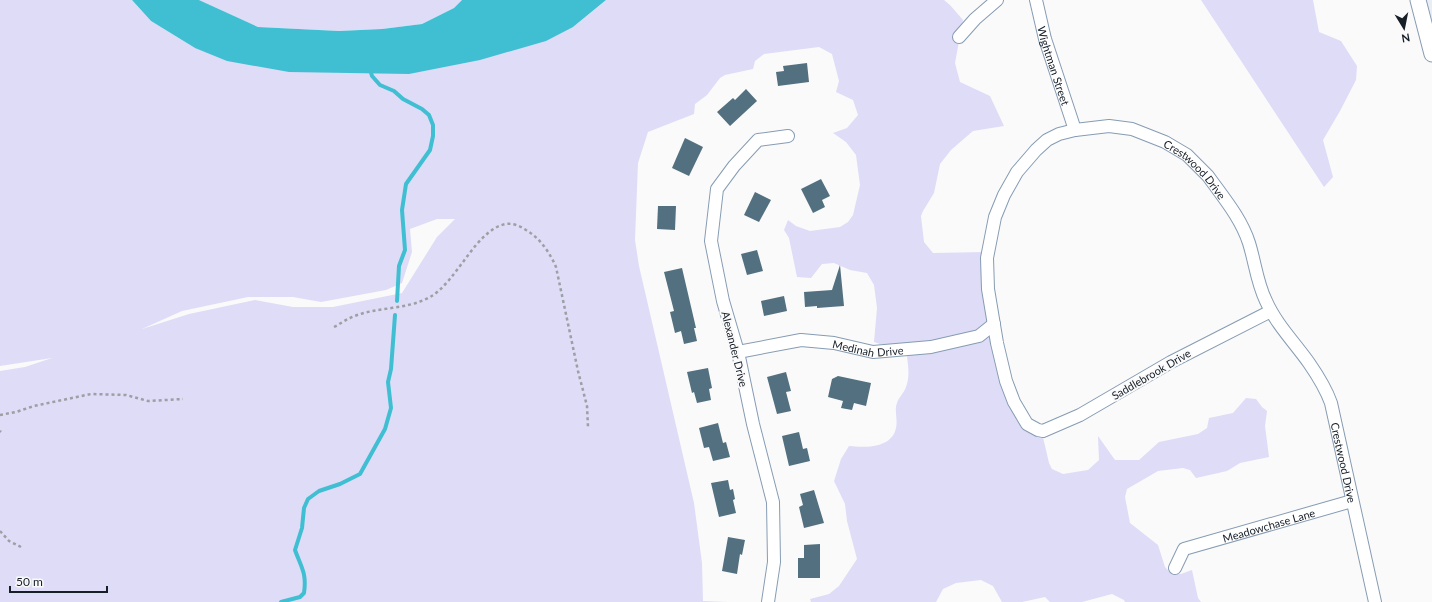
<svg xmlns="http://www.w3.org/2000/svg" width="1432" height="602" font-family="Lato,sans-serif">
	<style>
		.built { fill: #e8eef4 }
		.green { fill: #dedcf7; fill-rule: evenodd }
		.water { fill: #40bfd2 }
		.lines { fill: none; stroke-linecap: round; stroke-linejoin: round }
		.stream { stroke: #40bfd2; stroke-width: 4 }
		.building { fill: #52707f }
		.minor-casing { stroke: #869cb3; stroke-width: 14 }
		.tertiary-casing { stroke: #869cb3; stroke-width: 17 }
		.path { stroke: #9c9fa3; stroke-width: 2.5; stroke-dasharray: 3 3; stroke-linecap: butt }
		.minor { stroke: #fff; stroke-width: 12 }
		.tertiary { stroke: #fff; stroke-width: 15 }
		.labels { text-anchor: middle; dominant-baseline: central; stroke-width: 4; stroke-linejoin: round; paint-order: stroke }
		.street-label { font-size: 11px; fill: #161e27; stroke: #fafafa }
	</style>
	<rect width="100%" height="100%" fill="#fafafa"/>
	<polygon class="built" points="1417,0 1432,0 1432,56"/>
	<g class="green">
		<path d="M 0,0 L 132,0 L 151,21 L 195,48 L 573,27 L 606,0 L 944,0 L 950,5 L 963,20 L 955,63 L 960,82 L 990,96 L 1004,126 L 973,131 L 951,150 L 940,164 L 934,193 L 923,211 L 921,216 L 924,242 L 933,253 L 986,252 L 1011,399 L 1042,433 L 1049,463 L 1052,469 L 1063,474 L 1088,470 L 1099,460 L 1098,436 L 1115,460 L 1139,460 L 1159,442 L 1198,434 L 1207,428 L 1209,418 L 1233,413 L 1246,398 L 1256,399 L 1262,407 L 1267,411 L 1265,426 L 1269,457 L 1240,463 L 1227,471 L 1196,478 L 1190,470 L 1183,468 L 1158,471 L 1127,489 L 1125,497 L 1130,523 L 1158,545 L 1165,567 L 1172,574 L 1181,574 L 1192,570 L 1198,598 L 1201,602 L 1125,602 L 1124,600 L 1112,594 L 1082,602 L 1050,602 L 1045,597 L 1022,602 L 1002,602 L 993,586 L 981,580 L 956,583 L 943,589 L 936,602 L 811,602 L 810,599 L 829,594 L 839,586 L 857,559 L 847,521 L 845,504 L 834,481 L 841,459 L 849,446 C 866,448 892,448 896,428 C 898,420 894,410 897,403 C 899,397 904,393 906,387 C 911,374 907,361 906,347 L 880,344 L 874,342 L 877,308 L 874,285 L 867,273 L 850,270 L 834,263 L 822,264 L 811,278 L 797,277 L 789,238 L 784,230 L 788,220 L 796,226 L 810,231 L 840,227 L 848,222 L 853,215 L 860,185 L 856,155 L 846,142 L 833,133 L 847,128 L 858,115 L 853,100 L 836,92 L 839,81 L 832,54 L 819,47 L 764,54 L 755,61 L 753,69 L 725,75 L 720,78 L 707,95 L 695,104 L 694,114 L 648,132 L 638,163 L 635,240 L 639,266 L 694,503 L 702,563 L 703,601 L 728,602 L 0,602 L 0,371 L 25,367 L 52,358 L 0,366 ZM 437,219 L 455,219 L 437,237 L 402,293 L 333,307 L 293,307 L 255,300 L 189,314 L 142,329 L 182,311 L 248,297 L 293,297 L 321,302 L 386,290 L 402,283 L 412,252 L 410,229 Z"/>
		<polygon points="199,0 462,0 454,8 422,24 382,29 339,31 258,27"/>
		<polygon points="1201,0 1313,0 1319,32 1341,41 1357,66 1356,80 1340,111 1323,140 1333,177 1324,187"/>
	</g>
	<polygon class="water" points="132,0 199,0 258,27 339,31 382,29 422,24 454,8 462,0 606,0 573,27 546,41 480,60 409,74 289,72 227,61 195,48 151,21"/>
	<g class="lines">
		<g class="stream">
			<polyline points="370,69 372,76 380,85 394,91 403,99 422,109 429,115 433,125 433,136 430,150 406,184 402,210 405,250 399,266 397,301"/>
			<path d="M 281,602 L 300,597 L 304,593 C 307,573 301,567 295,550 L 302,528 L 304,508 L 308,499 L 319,491 L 340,484 L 360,474 L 385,429 L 391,408 L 388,382 L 391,369 L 395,315"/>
		</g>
	</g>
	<g class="building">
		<polygon points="807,63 809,82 778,86 776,72 784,71 783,66"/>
		<polygon points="746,89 757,101 730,126 717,112 733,98 735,100"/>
		<polygon points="685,138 703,147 689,176 672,168"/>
		<polygon points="821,179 830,196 822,200 825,207 813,213 801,189"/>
		<polygon points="755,192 771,200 759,222 744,215"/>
		<polygon points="658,206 676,206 675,230 657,229"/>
		<polygon points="757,250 763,271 747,275 741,254"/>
		<polygon points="840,265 844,306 817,308 817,306 805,307 804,292 832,290"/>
		<polygon points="682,268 696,328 694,328 697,341 684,344 681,331 675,333 670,312 674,311 664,272"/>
		<polygon points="784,296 787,311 764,316 761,301"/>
		<polygon points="708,368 712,388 709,389 711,400 697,403 694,392 692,393 687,372"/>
		<polygon points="786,372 791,391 786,392 791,411 777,414 767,377"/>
		<polygon points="838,376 871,383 866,406 854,403 852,410 841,408 843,401 828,397 832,379"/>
		<polygon points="718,423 723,443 726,442 730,457 713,461 709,447 704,448 699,428"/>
		<polygon points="799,432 803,449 807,448 810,461 789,466 782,436"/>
		<polygon points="728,480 730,490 733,489 735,499 733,500 736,513 719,517 711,483"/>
		<polygon points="814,490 824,523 804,528 799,507 803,505 800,494"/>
		<polygon points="728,537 745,540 742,555 740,554 737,574 722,571"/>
		<polygon points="820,544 820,578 798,578 798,558 804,558 804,545"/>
	</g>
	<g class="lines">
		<defs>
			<g id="minor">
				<path id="s1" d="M 1036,0 L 1045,39 L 1075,130"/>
				<polyline points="959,37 975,19 997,0"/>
				<path id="s2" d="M 1271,311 L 1171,362 L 1080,415 L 1043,431 L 1038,430 L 1027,424 L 1014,402 L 1006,381 L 997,343 L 988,289 L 987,258 L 995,217 L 1004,195 L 1017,172 L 1036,150 L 1047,140 L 1059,134 L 1075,130 L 1109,126 L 1132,129 L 1165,142 L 1187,155 L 1208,176 C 1223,197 1241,218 1249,243 C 1255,262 1257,283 1266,301 C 1276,324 1295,343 1309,363 C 1318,376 1326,389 1331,403 L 1375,602"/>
				<path id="s3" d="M 738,352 L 801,340 L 834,343 L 873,352 L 931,347 L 979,336 L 994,324"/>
				<path id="s4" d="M 1175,568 L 1184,549 L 1352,501"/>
				<polyline points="768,602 774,562 773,502 753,424 738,352 723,301 711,241 717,189 734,166 758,140 788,136"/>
			</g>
			<polyline id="tertiary" points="1418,0 1432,54"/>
		</defs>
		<use href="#minor" class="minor-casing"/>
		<use href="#tertiary" class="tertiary-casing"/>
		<g class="path">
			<path d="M 334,327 C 340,324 345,320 350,318 C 375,306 405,311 430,297 C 457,282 476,229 506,224 C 513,223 520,226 526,230 C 540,238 550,253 556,267 L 578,371 L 587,406 L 588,427"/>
			<polyline points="0,415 16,412 34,406 91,394 126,395 148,401 183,399"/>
			<polyline points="0,431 1,432"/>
			<polyline points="0,531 9,541 21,547"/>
		</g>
		<use href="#minor" class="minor"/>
		<use href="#tertiary" class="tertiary"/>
	</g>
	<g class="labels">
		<g class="street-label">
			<text stroke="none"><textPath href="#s1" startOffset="68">Wightman Street</textPath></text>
			<text stroke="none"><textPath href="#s2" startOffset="748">Crestwood Drive</textPath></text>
			<text stroke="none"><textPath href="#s3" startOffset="132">Medinah Drive</textPath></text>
			<text transform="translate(735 349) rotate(76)">Alexander Drive</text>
			<text transform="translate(1151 374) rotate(-30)">Saddlebrook Drive</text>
			<text stroke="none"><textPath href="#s2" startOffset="1084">Crestwood Drive</textPath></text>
			<text stroke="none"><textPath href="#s4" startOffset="109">Meadowchase Lane</textPath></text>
		</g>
	</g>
	<g transform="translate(1404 28) rotate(170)" stroke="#fafafa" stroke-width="3" paint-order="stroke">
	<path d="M0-3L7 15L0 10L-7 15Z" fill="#161e27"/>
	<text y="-6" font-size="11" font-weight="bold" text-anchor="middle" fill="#161e27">N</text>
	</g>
	<path d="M10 586v6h97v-6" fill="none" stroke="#161e27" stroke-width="2"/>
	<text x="16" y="586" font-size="12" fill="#161e27" stroke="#fafafa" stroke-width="3" paint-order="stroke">50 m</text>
</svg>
